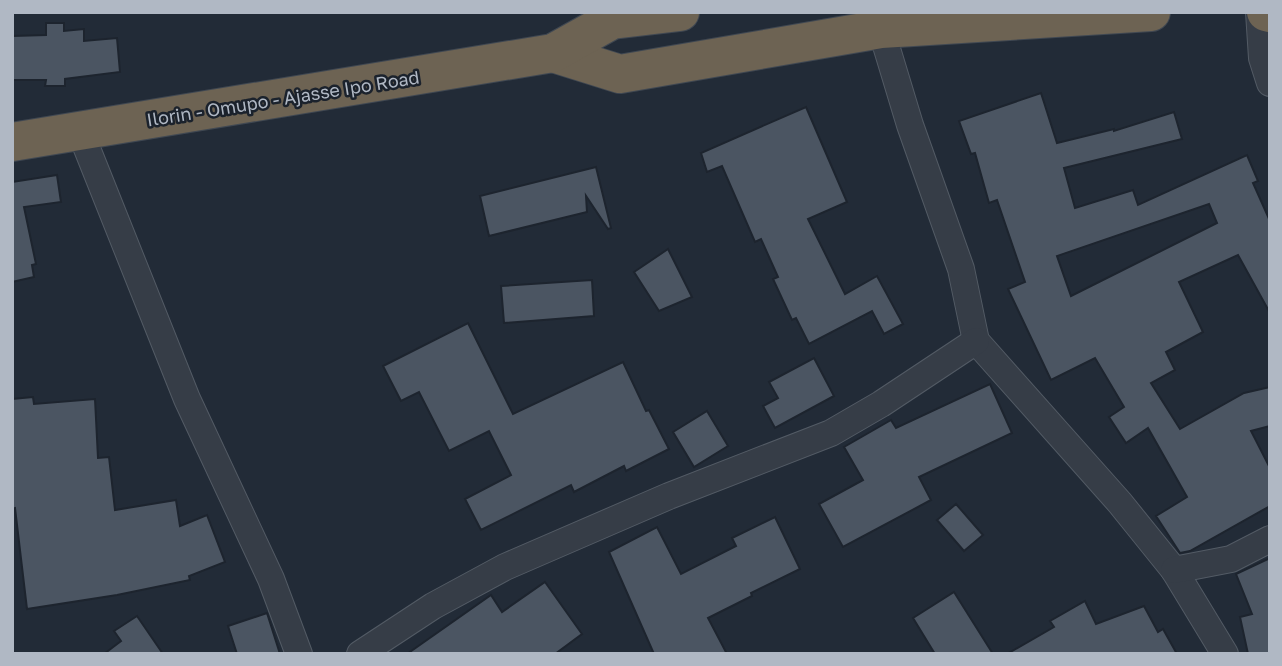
<svg xmlns="http://www.w3.org/2000/svg" width="1282" height="666" font-family="'Golos Text',sans-serif">
	<style>
		.building { fill: #4b5562; stroke: #1d242e; stroke-width: 2; fill-rule: evenodd }
		.lines { fill: none; stroke-linecap: round; stroke-linejoin: round }
		.street-casing { stroke: #535b65; stroke-width: 28 }
		.highway-casing { stroke: #404852; stroke-width: 40 }
		.street { stroke: #363d47; stroke-width: 26 }
		.highway { stroke: #6d6353; stroke-width: 38 }
		.labels { text-anchor: middle; dominant-baseline: central; stroke-width: 5; stroke-linejoin: round; paint-order: stroke }
		.street-label { font-size: 18px; fill: #b0b8c4; stroke: #1b222c }
	</style>
	<rect width="100%" height="100%" fill="#222b37"/>
	<g class="building">
		<polygon points="46,23 64,23 64,31 84,29 84,41 117,38 120,72 65,79 65,86 45,86 46,80 12,80 12,36 46,35"/>
		<path d="M 1041,93 L 1057,143 L 1114,129 L 1114,131 L 1174,112 L 1182,139 L 1064,168 L 1075,208 L 1133,190 L 1138,205 L 1247,155 L 1258,181 L 1253,183 L 1270,221 L 1270,313 L 1238,255 L 1179,282 L 1203,332 L 1166,352 L 1175,370 L 1151,383 L 1180,429 L 1244,393 L 1270,387 L 1270,426 L 1251,431 L 1270,468 L 1270,506 L 1190,551 L 1180,553 L 1156,516 L 1187,497 L 1148,428 L 1126,443 L 1109,417 L 1124,407 L 1095,358 L 1051,380 L 1008,289 L 1025,282 L 997,200 L 989,203 L 975,153 L 971,154 L 959,121 ZM 1209,204 L 1217,223 L 1071,296 L 1057,256 Z"/>
		<polygon points="806,107 847,202 808,219 845,294 877,276 903,324 884,334 872,311 809,344 796,318 792,320 773,279 778,277 761,239 755,242 722,166 707,172 701,153"/>
		<polygon points="596,167 611,228 608,229 586,196 587,212 489,236 480,196"/>
		<polygon points="57,175 61,202 24,207 36,264 32,265 34,277 12,282 12,182"/>
		<polygon points="668,249 692,297 659,311 634,272"/>
		<polygon points="592,280 594,316 504,323 501,286"/>
		<polygon points="468,323 513,414 623,362 646,411 649,410 669,449 626,471 624,466 574,492 571,485 481,530 465,499 511,475 489,431 449,451 419,392 401,401 383,366"/>
		<polygon points="814,358 834,396 775,428 763,406 778,398 769,382"/>
		<polygon points="990,384 1012,433 919,477 931,500 843,547 819,504 863,480 844,447 891,420 896,428"/>
		<polygon points="33,397 34,404 95,399 98,458 109,457 115,510 176,500 180,526 207,515 225,562 189,576 190,580 117,595 27,609 15,508 12,509 12,399"/>
		<polygon points="707,411 728,446 694,467 673,432"/>
		<polygon points="956,504 983,535 964,551 937,520"/>
		<polygon points="775,517 800,569 751,593 752,596 708,618 727,654 654,654 609,552 657,527 681,574 736,546 732,538"/>
		<polygon points="1270,558 1270,654 1248,654 1240,617 1252,614 1236,574"/>
		<polygon points="545,582 582,634 555,654 407,654 491,595 502,612"/>
		<polygon points="954,592 993,654 935,654 913,618"/>
		<polygon points="1085,601 1096,624 1144,606 1158,632 1163,629 1177,654 1007,654 1054,627 1050,621"/>
		<polygon points="267,613 280,654 237,654 228,626"/>
		<polygon points="137,616 163,654 104,654 121,641 114,631"/>
	</g>
	<g class="lines">
		<defs>
			<g id="street">
				<polyline points="1259,12 1262,58 1270,83"/>
				<polyline points="881,29 910,125 961,269 976,341 1120,503 1174,570 1225,654"/>
				<polyline points="80,131 187,399 271,579 299,654"/>
				<polyline points="1174,570 1231,559 1270,539"/>
				<polyline points="360,654 433,606 505,567 669,496 831,433 881,404 976,341"/>
			</g>
			<g id="highway">
				<polyline points="1266,12 1270,13"/>
				<polyline points="553,53 620,74 881,29 1151,12"/>
				<polyline points="12,142 553,53 612,20 680,12"/>
			</g>
		</defs>
		<use href="#street" class="street-casing"/>
		<use href="#highway" class="highway-casing"/>
		<use href="#street" class="street"/>
		<use href="#highway" class="highway"/>
	</g>
	<g class="labels">
		<g class="street-label">
			<text transform="translate(283 98) rotate(-9)">Ilorin - Omupo - Ajasse Ipo Road</text>
		</g>
	</g>
	<rect width="1282" height="666" fill="none" stroke="#b0b8c4" stroke-width="28"/>
</svg>
